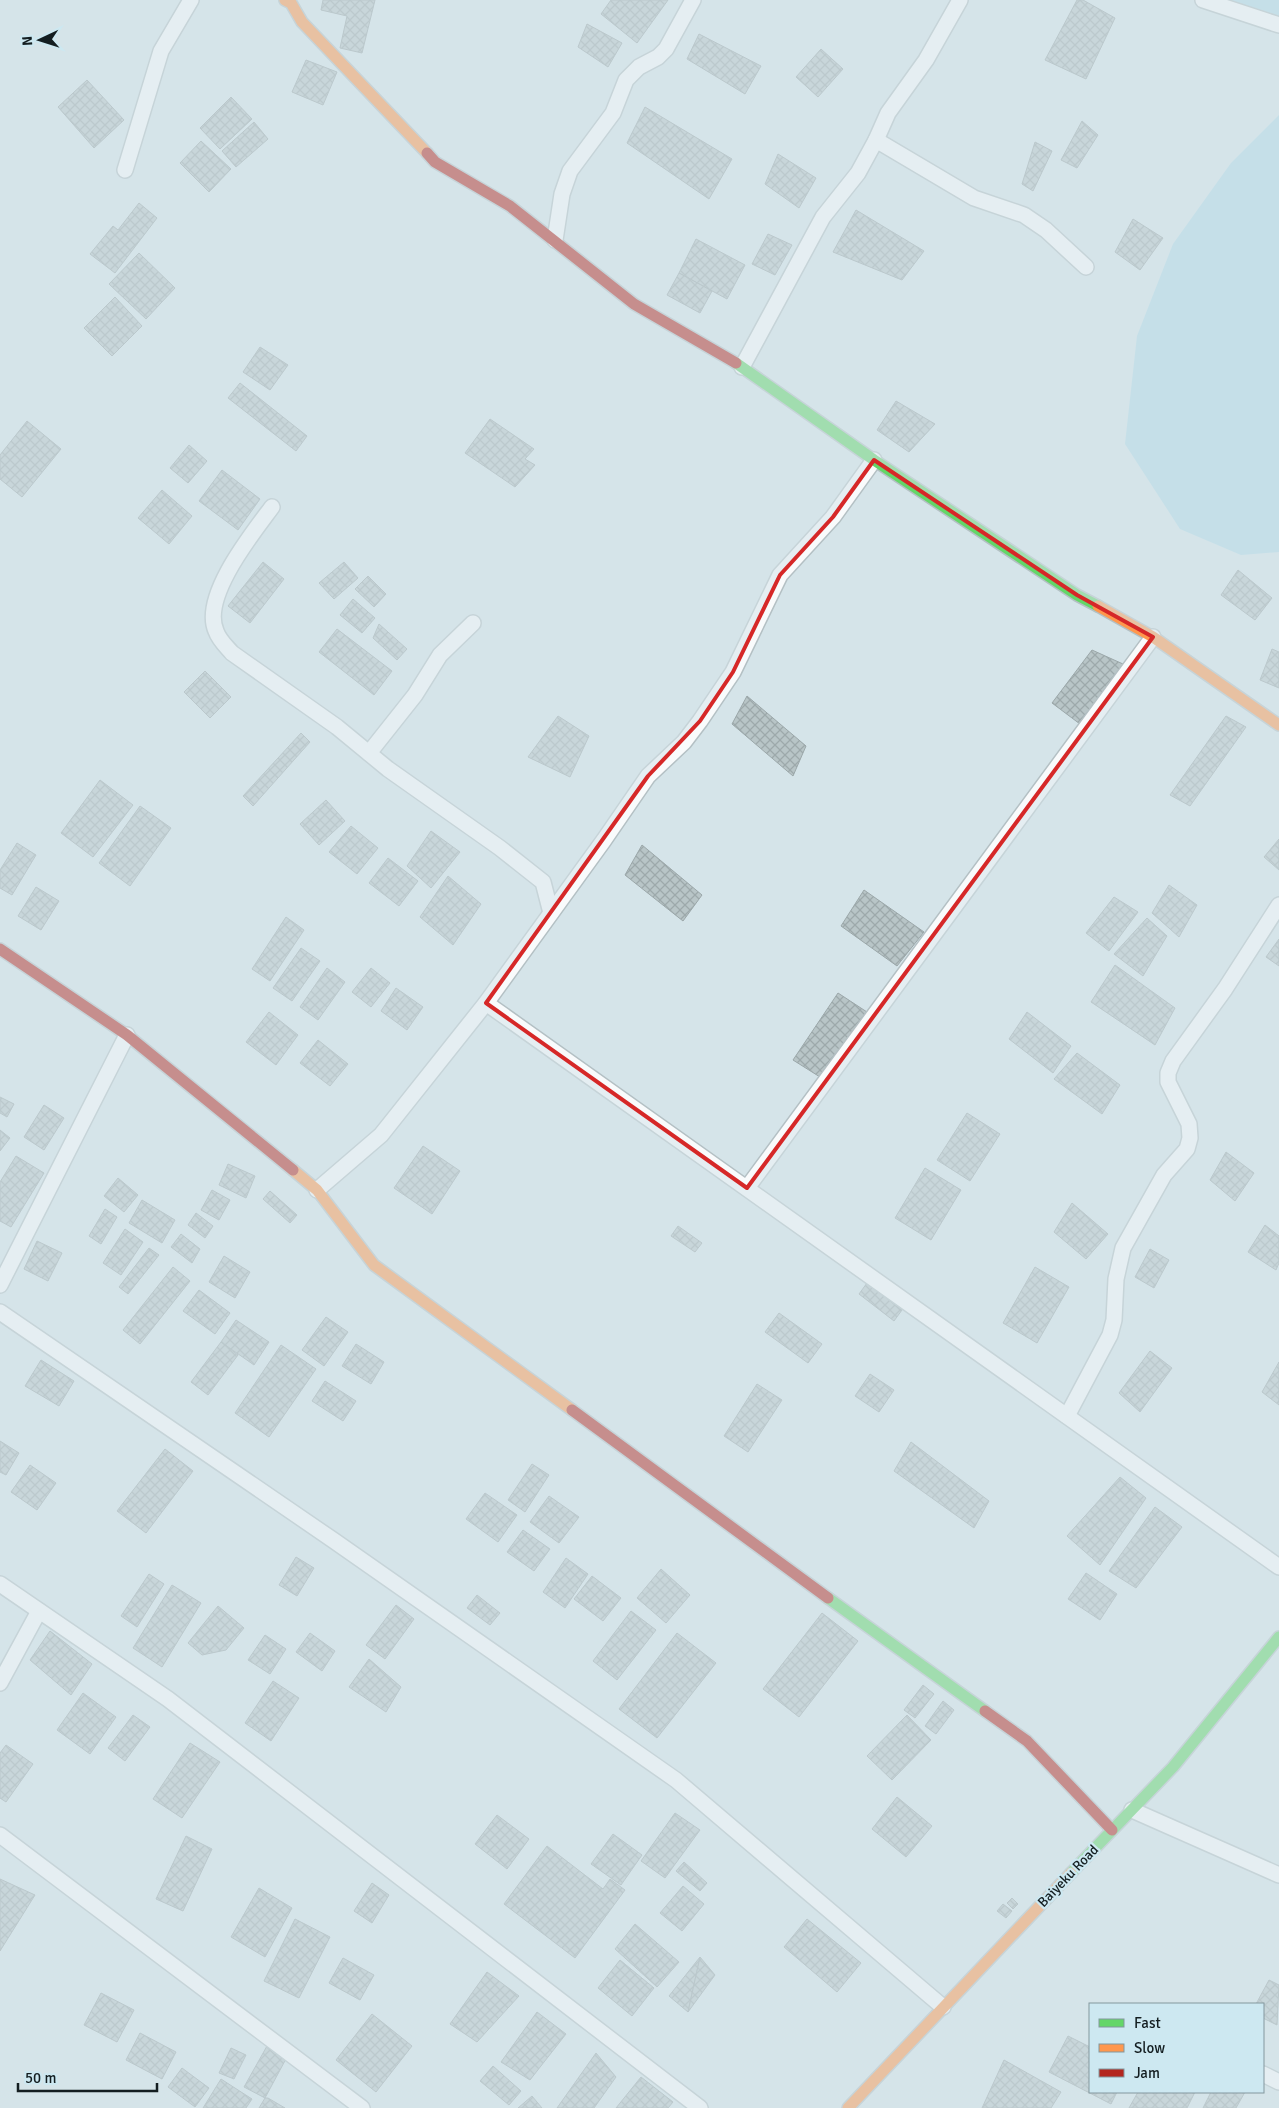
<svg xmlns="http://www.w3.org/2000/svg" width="1279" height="2108" font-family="Signika,sans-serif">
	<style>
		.green { fill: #b1dae7 }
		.building { fill: url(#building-cross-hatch); stroke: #9ba7a9 }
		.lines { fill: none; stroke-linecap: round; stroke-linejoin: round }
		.street-casing { stroke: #b4c0c4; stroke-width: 18 }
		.fast-casing { stroke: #b4c0c4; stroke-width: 14 }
		.slow-casing { stroke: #b4c0c4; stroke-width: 14 }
		.jam-casing { stroke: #b4c0c4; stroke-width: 14 }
		.street { stroke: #f9fbfc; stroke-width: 15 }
		.fast { stroke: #63d668; stroke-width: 11 }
		.slow { stroke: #ff974d; stroke-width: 11 }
		.jam { stroke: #b3261e; stroke-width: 11 }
		.marked { fill: none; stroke: #d62828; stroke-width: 4; stroke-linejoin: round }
		.labels { text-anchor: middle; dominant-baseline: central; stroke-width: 4.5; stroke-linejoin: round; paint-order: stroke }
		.street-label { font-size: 14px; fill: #141e21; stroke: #cde8f1 }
	</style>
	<defs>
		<pattern id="building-cross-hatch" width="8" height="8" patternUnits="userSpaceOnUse" patternTransform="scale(1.25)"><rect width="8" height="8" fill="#b8c5c7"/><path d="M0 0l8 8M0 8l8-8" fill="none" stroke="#9da9ab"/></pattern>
	</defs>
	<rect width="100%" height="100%" fill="#d5e4e9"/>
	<g class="green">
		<polygon points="1222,0 1279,0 1279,16"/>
		<polygon points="1279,115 1279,552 1241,555 1180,529 1125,444 1137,336 1173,244 1231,163"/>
	</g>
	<g class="building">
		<polygon points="323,0 375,0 362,53 340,48 347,16 321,10"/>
		<polygon points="611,0 668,0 637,43 601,14"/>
		<polygon points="1077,0 1083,0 1115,18 1086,79 1045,60"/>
		<polygon points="587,24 622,43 608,67 578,47"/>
		<polygon points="699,34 761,66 745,94 687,59"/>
		<polygon points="821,49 843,69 818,97 796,77"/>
		<polygon points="306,60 337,72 323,105 292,92"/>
		<polygon points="87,80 124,120 94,148 58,107"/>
		<polygon points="231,97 252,119 220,149 200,128"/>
		<polygon points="645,107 732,159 709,199 627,143"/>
		<polygon points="1082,121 1098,135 1077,168 1061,160"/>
		<polygon points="254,122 268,139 236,167 222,151"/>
		<polygon points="201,141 231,169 209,192 180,163"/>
		<polygon points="1035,142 1052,151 1033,191 1022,184"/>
		<polygon points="778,154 816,178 799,208 765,184"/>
		<polygon points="139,203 157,218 115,273 90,254 113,226 118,230"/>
		<polygon points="856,210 924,251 902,280 833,252"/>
		<polygon points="1133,219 1163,238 1140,270 1115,252"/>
		<polygon points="768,234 792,245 775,275 752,264"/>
		<polygon points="696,239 745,265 727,299 679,273"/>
		<polygon points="139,253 175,288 146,319 109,284"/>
		<polygon points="679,273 712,291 700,313 667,295"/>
		<polygon points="115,297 142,326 112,356 84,328"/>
		<polygon points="260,347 288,365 270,390 243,372"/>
		<polygon points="240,383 307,436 296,451 228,398"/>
		<polygon points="896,401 935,424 909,452 877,430"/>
		<polygon points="490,419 534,449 525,459 535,465 515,487 465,453"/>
		<polygon points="27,421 61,449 22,497 0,479 0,455"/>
		<polygon points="189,445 207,461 188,483 170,468"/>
		<polygon points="222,470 260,499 238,530 199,501"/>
		<polygon points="162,490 192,516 169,544 138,518"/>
		<polygon points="263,562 284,579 250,623 228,606"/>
		<polygon points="344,562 358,578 334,599 319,583"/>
		<polygon points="1238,570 1272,598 1255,620 1221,595"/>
		<polygon points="368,576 386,594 374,607 355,589"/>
		<polygon points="353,599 375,618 362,633 340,615"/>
		<polygon points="379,624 407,649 397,660 373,638"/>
		<polygon points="337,629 392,671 374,695 319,652"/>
		<polygon points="1272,649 1279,652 1279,688 1260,680"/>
		<polygon points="1092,650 1123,664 1080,724 1052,703"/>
		<polygon points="205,671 231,697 210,718 184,692"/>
		<polygon points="747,696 806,746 793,776 732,724"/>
		<polygon points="558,716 589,736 570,777 528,757"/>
		<polygon points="1226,716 1246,727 1190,806 1170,795"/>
		<polygon points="301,733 310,742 253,806 243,796"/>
		<polygon points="100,780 133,805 93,857 61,833"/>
		<polygon points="326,800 345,821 319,845 300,824"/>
		<polygon points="140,806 171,828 130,886 99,863"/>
		<polygon points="351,826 378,848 357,874 329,852"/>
		<polygon points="431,831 460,852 431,888 407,866"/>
		<polygon points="1279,839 1279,870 1264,857"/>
		<polygon points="17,843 36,855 12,895 0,888 0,870"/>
		<polygon points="642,845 702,895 683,921 625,875"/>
		<polygon points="388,858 418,881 399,906 369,883"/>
		<polygon points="448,876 481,904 453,945 420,917"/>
		<polygon points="1169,885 1197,905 1179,937 1152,913"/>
		<polygon points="36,887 59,901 41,930 18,916"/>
		<polygon points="864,890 924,932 897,966 841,926"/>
		<polygon points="1114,897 1138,912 1109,951 1086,933"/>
		<polygon points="286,917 304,930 270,981 252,969"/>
		<polygon points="1147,918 1167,936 1143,976 1114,954"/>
		<polygon points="1279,939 1279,966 1266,957"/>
		<polygon points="301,948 320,961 292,1001 273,988"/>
		<polygon points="1115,965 1175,1008 1155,1045 1091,1002"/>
		<polygon points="327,968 345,982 318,1020 300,1007"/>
		<polygon points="371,968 390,983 371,1007 352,992"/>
		<polygon points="396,988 423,1007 407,1030 381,1011"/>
		<polygon points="838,993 867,1012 820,1077 793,1060"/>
		<polygon points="269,1012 298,1035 276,1065 246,1042"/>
		<polygon points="1027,1012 1071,1046 1053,1073 1009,1039"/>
		<polygon points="318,1040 348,1064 330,1086 300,1063"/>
		<polygon points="1077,1053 1120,1085 1102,1114 1054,1079"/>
		<polygon points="0,1097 14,1104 7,1117 0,1113"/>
		<polygon points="44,1105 64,1118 44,1150 24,1137"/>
		<polygon points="967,1113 1000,1134 970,1181 937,1160"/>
		<polygon points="0,1130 10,1138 0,1151"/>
		<polygon points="423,1146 460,1171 432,1214 394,1188"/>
		<polygon points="1226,1152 1254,1173 1235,1201 1210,1180"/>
		<polygon points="16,1156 44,1173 11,1227 0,1221 0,1182"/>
		<polygon points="228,1164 255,1176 246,1198 219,1185"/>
		<polygon points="925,1168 961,1190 931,1240 895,1218"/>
		<polygon points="118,1178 138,1195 124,1212 104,1196"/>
		<polygon points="212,1190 230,1200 219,1220 201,1210"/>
		<polygon points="270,1191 297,1215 290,1223 263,1199"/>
		<polygon points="142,1200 175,1220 162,1243 129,1223"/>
		<polygon points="1072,1203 1108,1234 1086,1259 1054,1232"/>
		<polygon points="105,1209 117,1217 101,1244 89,1236"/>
		<polygon points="196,1213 213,1226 205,1238 188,1225"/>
		<polygon points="1265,1225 1279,1236 1279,1263 1276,1270 1248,1252"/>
		<polygon points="678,1226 702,1243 695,1252 671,1236"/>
		<polygon points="125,1229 143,1242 121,1275 103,1263"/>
		<polygon points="181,1234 200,1249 192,1263 171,1247"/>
		<polygon points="37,1241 62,1253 48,1281 24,1269"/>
		<polygon points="149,1248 159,1255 128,1294 119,1287"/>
		<polygon points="1150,1249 1169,1260 1154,1288 1135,1277"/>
		<polygon points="224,1256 250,1272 235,1298 209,1282"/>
		<polygon points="173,1267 190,1281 140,1344 123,1330"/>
		<polygon points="1035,1267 1069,1287 1037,1343 1003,1323"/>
		<polygon points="867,1283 902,1310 894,1321 859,1294"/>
		<polygon points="199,1290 230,1313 215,1334 183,1311"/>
		<polygon points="779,1313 822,1344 808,1363 765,1332"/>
		<polygon points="326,1317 348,1332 324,1366 302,1350"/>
		<polygon points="236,1320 269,1342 254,1365 221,1342"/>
		<polygon points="221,1342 238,1355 208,1395 191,1382"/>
		<polygon points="356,1344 384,1362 371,1384 342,1366"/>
		<polygon points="281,1345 316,1369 269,1437 235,1413"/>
		<polygon points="1150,1351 1172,1368 1140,1412 1119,1393"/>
		<polygon points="41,1360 74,1381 59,1406 25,1386"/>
		<polygon points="1279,1362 1279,1405 1262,1392"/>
		<polygon points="870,1374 894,1390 879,1412 855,1396"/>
		<polygon points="325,1381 356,1401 343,1421 312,1401"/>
		<polygon points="757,1384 782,1400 748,1452 724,1436"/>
		<polygon points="0,1441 19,1453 6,1475 0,1472"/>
		<polygon points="911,1442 989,1501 974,1528 894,1471"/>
		<polygon points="165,1449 193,1471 146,1533 117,1511"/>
		<polygon points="532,1464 549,1475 525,1512 508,1500"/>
		<polygon points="30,1465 56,1483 37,1510 11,1492"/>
		<polygon points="1120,1477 1146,1498 1100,1565 1067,1536"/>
		<polygon points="485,1493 517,1515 498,1542 466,1519"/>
		<polygon points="549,1496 579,1517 559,1543 530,1522"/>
		<polygon points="1155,1507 1182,1527 1136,1588 1109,1571"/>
		<polygon points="523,1530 550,1549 534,1571 507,1552"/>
		<polygon points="296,1557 314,1568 297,1596 279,1585"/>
		<polygon points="566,1558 588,1574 565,1608 543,1592"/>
		<polygon points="661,1569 690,1595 666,1623 637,1598"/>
		<polygon points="1086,1573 1117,1594 1100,1620 1068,1599"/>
		<polygon points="149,1574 164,1584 137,1627 121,1616"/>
		<polygon points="592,1576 621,1598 603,1621 574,1599"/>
		<polygon points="172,1585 201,1603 162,1667 133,1648"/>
		<polygon points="477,1595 500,1613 490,1625 467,1608"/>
		<polygon points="396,1605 414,1619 385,1659 366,1645"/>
		<polygon points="218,1606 244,1628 226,1650 202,1655 188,1643"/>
		<polygon points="631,1611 656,1630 617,1680 593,1661"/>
		<polygon points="822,1613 858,1641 799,1717 763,1689"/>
		<polygon points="50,1631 92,1664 71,1695 30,1660"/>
		<polygon points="310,1633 335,1651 322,1671 296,1652"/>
		<polygon points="677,1633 716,1663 657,1738 619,1709"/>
		<polygon points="265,1635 286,1649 270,1674 248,1660"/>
		<polygon points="369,1659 401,1687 386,1712 349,1687"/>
		<polygon points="273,1681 299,1698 271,1741 245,1723"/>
		<polygon points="923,1685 934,1694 915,1718 904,1710"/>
		<polygon points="83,1693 116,1717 90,1754 57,1730"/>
		<polygon points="943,1701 954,1710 936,1734 925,1726"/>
		<polygon points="133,1715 150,1727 125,1761 108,1748"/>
		<polygon points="907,1715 931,1740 892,1780 867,1756"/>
		<polygon points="190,1743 220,1762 182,1818 153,1799"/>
		<polygon points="6,1745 33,1764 6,1802 0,1798 0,1753"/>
		<polygon points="897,1797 932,1826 906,1857 872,1829"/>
		<polygon points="675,1813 700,1830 665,1878 641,1861"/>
		<polygon points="497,1815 529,1839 507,1869 475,1844"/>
		<polygon points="613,1834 642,1855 621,1885 591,1864"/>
		<polygon points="186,1836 212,1849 183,1911 156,1899"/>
		<polygon points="547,1846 603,1889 610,1879 625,1890 575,1958 504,1904"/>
		<polygon points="684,1862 707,1883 700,1891 676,1871"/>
		<polygon points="0,1879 35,1895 0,1951"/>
		<polygon points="372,1883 389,1895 372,1923 354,1911"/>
		<polygon points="683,1886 704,1904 682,1931 660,1913"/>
		<polygon points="259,1888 292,1908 265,1957 231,1937"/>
		<polygon points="1012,1898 1018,1904 1013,1909 1007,1903"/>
		<polygon points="1003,1904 1012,1911 1006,1918 997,1911"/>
		<polygon points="295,1919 330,1937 299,1998 264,1981"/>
		<polygon points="807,1919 861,1963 837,1992 784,1947"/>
		<polygon points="635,1924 679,1962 657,1987 615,1949"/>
		<polygon points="700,1957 688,2012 669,1996"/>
		<polygon points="700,1957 715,1975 688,2012"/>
		<polygon points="343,1958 374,1975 360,2000 329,1983"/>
		<polygon points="620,1960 654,1988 632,2016 598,1988"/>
		<polygon points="487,1972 519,1996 477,2042 450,2024"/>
		<polygon points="1269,1980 1279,1985 1277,2025 1263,2018 1263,2004 1256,2004"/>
		<polygon points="101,1993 134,2010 117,2042 84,2025"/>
		<polygon points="537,2012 566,2034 530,2080 501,2062"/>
		<polygon points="372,2014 412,2046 376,2092 336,2060"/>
		<polygon points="140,2033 176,2052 162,2079 126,2060"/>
		<polygon points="1068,2036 1090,2047 1090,2092 1117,2092 1111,2104 1049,2072"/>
		<polygon points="267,2046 287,2057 265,2098 244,2087"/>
		<polygon points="231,2048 246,2055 234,2079 219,2073"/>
		<polygon points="596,2053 616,2077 594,2108 557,2108"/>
		<polygon points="1004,2060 1061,2092 1051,2108 982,2108"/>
		<polygon points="493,2066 521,2091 509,2105 480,2081"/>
		<polygon points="182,2068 209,2088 195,2107 168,2087"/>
		<polygon points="641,2077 673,2102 668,2108 616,2108"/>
		<polygon points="221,2079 252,2099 246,2108 203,2108"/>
		<polygon points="1138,2092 1195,2092 1187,2108 1129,2108"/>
		<polygon points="1211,2092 1245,2092 1236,2108 1203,2108"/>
		<polygon points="532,2096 542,2108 518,2108"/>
		<polygon points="265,2098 268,2098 285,2108 259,2108"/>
	</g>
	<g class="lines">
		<defs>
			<g id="street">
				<polyline points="1203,0 1279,25"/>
				<polyline points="876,140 974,198 1024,215 1046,230 1086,267"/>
				<polyline points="125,170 161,51 191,0"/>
				<polyline points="555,240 562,194 570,171 613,113 626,80 639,67 658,57 666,49 693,0"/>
				<polyline points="742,367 823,217 858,173 876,140 888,113 926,60 960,0"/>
				<path d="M 272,507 C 252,534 201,597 216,631 C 219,640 226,646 232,653 L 337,727 L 388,769 L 500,848 L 543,882 L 551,913"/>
				<polyline points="369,753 415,695 440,655 473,623"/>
				<polyline points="486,1003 1279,1567"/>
				<polyline points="747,1188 1153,637"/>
				<polyline points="317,1190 381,1135 486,1003 604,840 648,776 684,742 700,721 733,672 780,575 833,517 874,460"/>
				<polyline points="0,1285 127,1035"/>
				<polyline points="0,1312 333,1540 676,1780 943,2007"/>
				<polyline points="1067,1416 1110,1335 1114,1320 1116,1279 1123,1248 1164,1175 1187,1149 1190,1138 1189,1124 1168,1082 1168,1073 1173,1061 1225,989 1279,905"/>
				<polyline points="0,1584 168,1699 700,2108"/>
				<polyline points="0,1683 39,1611"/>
				<polyline points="1132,1810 1279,1875"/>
				<polyline points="0,1835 362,2108"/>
				<polyline points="1263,2074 1279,2082"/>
			</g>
			<g id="fast">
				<polyline points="736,363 874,460 1077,595 1098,606"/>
				<polyline points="828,1598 985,1711"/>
				<polyline points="1071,1873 1173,1767 1279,1637"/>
			</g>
			<g id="slow">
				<polyline points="285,0 291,3 302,22 427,153"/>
				<polyline points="1098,606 1153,637 1279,725"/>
				<polyline points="293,1170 317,1190 374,1265 572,1410"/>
				<polyline points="848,2108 1071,1873"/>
			</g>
			<g id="jam">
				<polyline points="427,153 435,162 510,206 634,304 736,363"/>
				<polyline points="0,949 127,1035 293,1170"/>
				<polyline points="572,1410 828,1598"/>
				<polyline points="985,1711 1027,1741 1112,1830"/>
			</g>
		</defs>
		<use href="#street" class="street-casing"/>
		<use href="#fast" class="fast-casing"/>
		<use href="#slow" class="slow-casing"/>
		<use href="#jam" class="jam-casing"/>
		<use href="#street" class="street"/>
		<use href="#fast" class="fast"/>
		<use href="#slow" class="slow"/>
		<use href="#jam" class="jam"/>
	</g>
	<path d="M0 0H1279V2108H0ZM 874,460 L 1077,595 L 1153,637 L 747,1188 L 486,1003 L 648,776 L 700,721 L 733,672 L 780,575 L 833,517 Z" fill="#d5e4e9" fill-opacity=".55" fill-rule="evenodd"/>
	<path class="marked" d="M 874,460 L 1077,595 L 1153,637 L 747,1188 L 486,1003 L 648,776 L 700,721 L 733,672 L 780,575 L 833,517 Z"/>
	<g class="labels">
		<g class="street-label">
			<text transform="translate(1068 1876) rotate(-46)">Baiyeku Road</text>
		</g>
	</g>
	<rect x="1089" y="2003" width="175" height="90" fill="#cde8f1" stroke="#83979e"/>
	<rect x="1099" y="2019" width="25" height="8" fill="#63d668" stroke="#83979e"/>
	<text x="1134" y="2028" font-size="15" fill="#141e21">Fast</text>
	<rect x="1099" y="2044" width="25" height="8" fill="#ff974d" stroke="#83979e"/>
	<text x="1134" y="2053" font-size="15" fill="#141e21">Slow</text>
	<rect x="1099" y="2069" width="25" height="8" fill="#b3261e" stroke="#83979e"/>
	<text x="1134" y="2078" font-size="15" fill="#141e21">Jam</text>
	<g transform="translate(40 40) rotate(266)" stroke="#cde8f1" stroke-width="4" paint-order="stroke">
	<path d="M0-4L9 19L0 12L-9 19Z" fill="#141e21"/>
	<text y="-8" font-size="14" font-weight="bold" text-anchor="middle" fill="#141e21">N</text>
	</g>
	<path d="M18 2083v8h139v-8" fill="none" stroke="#141e21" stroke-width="2.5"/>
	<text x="25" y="2083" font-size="15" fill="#141e21" stroke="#cde8f1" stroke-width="4" paint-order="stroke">50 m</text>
</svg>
